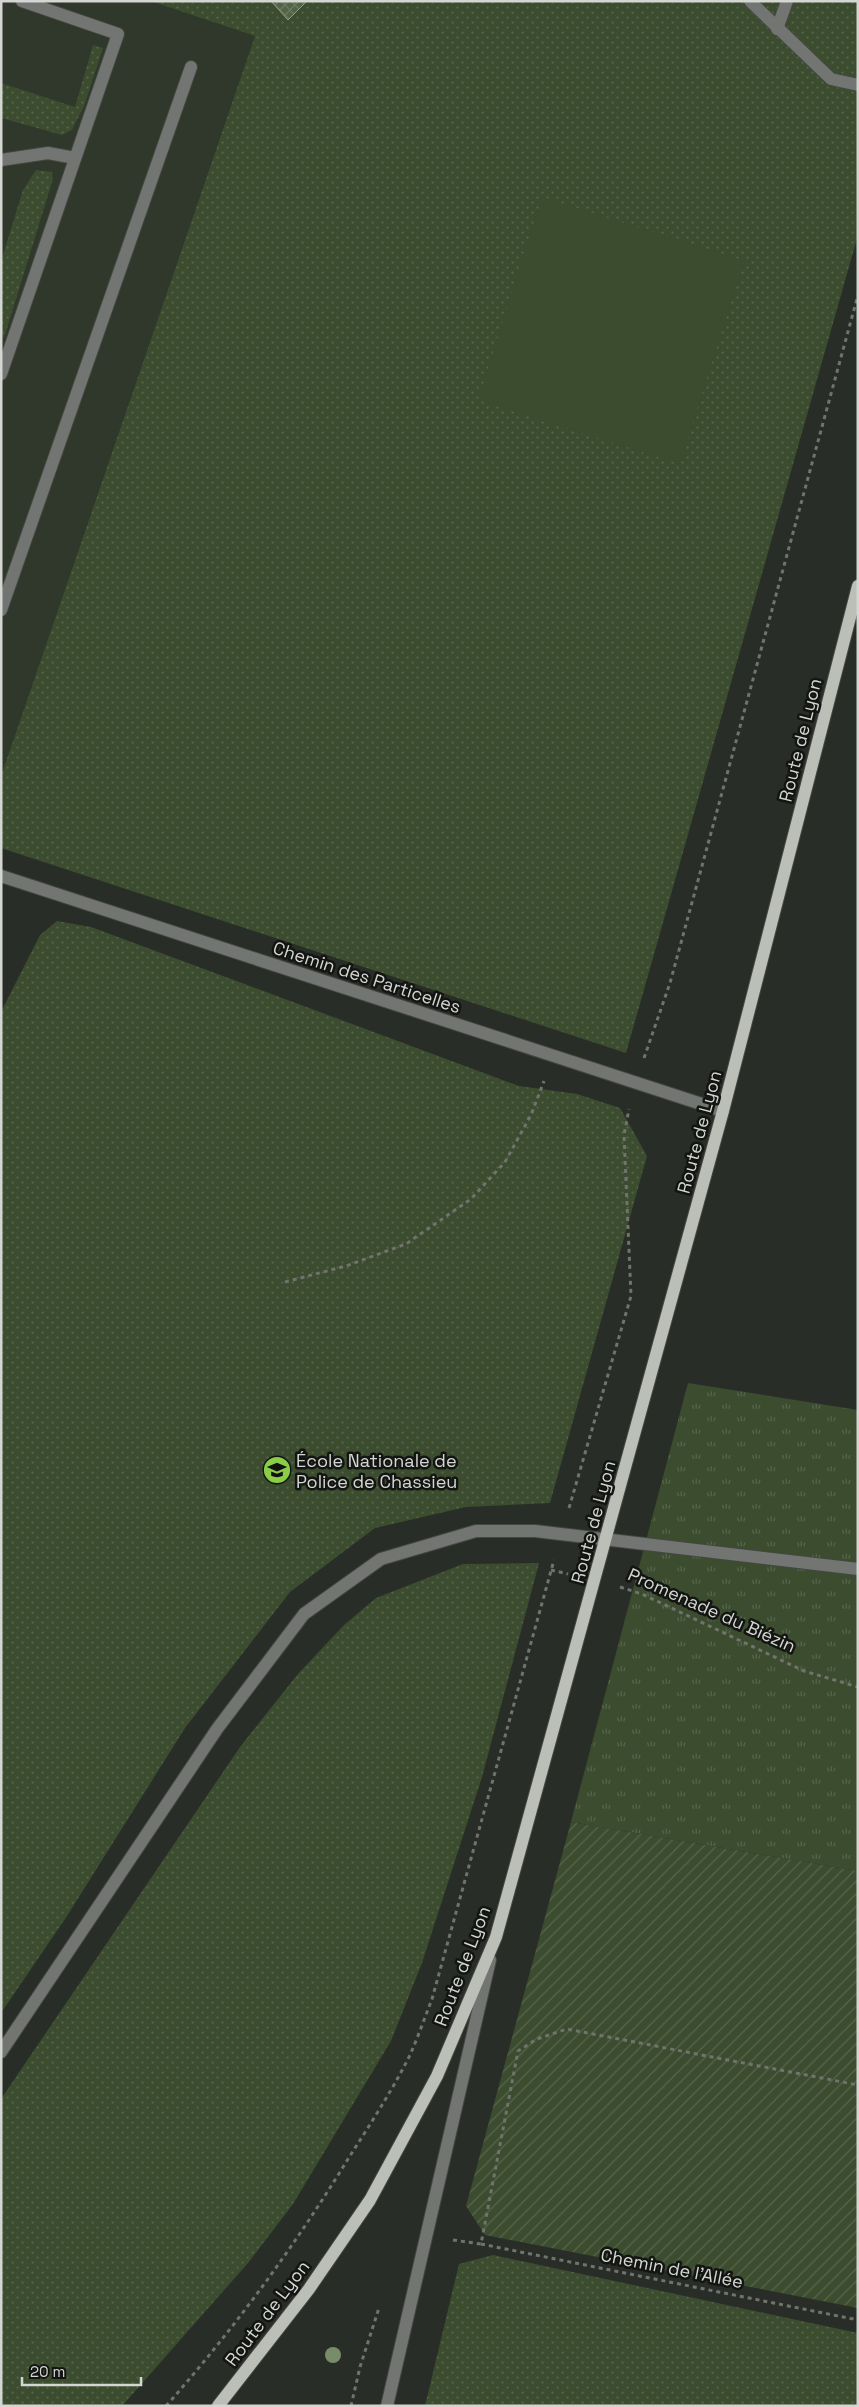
<svg xmlns="http://www.w3.org/2000/svg" width="859" height="2407" font-family="'Space Grotesk',sans-serif">
	<style>
		.built { fill: #30372b }
		.grass { fill: url(#grass-dots) }
		.park { fill: url(#park-tufts) }
		.garden { fill: url(#garden-furrows) }
		.pitch { fill: #3c4c2f }
		.building { fill: url(#building-cross-hatch); stroke: #92978f }
		.lines { fill: none; stroke-linecap: round; stroke-linejoin: round }
		.minor-casing { stroke: #444842; stroke-width: 14 }
		.major-casing { stroke: #444842; stroke-width: 14 }
		.path { stroke: #70736e; stroke-width: 3; stroke-dasharray: 4 4; stroke-linecap: butt }
		.minor { stroke: #737572; stroke-width: 12 }
		.major { stroke: #bbbfb8; stroke-width: 12 }
		.tree { fill: #788c6a }
		.labels { text-anchor: middle; dominant-baseline: central; stroke-width: 5; stroke-linejoin: round; paint-order: stroke }
		.street-label { font-size: 18px; fill: #d4d6d2; stroke: #131512 }
		.poi-label { font-size: 18px; fill: #d4d6d2; stroke: #131512; text-anchor: start }
	</style>
	<defs>
		<pattern id="grass-dots" width="8" height="8" patternUnits="userSpaceOnUse" patternTransform="scale(1.25)"><rect width="8" height="8" fill="#3c4c2f"/><path d="M2 2h.1M6 6h.1" fill="none" stroke="#57654c" stroke-width="1.8" stroke-linecap="round"/></pattern>
		<pattern id="park-tufts" width="24" height="20" patternUnits="userSpaceOnUse" patternTransform="scale(1.25)"><rect width="24" height="20" fill="#3c4c2f"/><path d="M3 7l-1-3M5 7V3M7 7l1-3M15 17l-1-3M17 17v-4M19 17l1-3" fill="none" stroke="#57654c"/></pattern>
		<pattern id="garden-furrows" width="10" height="10" patternUnits="userSpaceOnUse" patternTransform="scale(1.25)"><rect width="10" height="10" fill="#3c4c2f"/><path d="M-1 1l2-2M0 10L10 0M9 11l2-2" fill="none" stroke="#57654c"/></pattern>
		<pattern id="building-cross-hatch" width="8" height="8" patternUnits="userSpaceOnUse" patternTransform="scale(1.25)"><rect width="8" height="8" fill="#526445"/><path d="M0 0l8 8M0 8l8-8" fill="none" stroke="#6a795f"/></pattern>
	</defs>
	<rect width="100%" height="100%" fill="#292d27"/>
	<polygon class="built" points="1,1 150,1 255,36 1,776"/>
	<g class="grass">
		<polygon points="150,1 858,1 858,235 626,1053 1,848 1,776 255,36"/>
		<polygon points="93,45 103,48 84,106 72,130 62,135 1,118 1,83 75,107"/>
		<polygon points="36,170 52,172 53,179 4,338 1,333 1,261 23,190"/>
		<polygon points="57,921 91,927 519,1086 577,1094 620,1108 647,1156 550,1503 466,1507 375,1528 290,1592 185,1728 67,1916 1,2013 1,1012 40,935"/>
		<polygon points="539,1563 482,1777 422,1963 391,2041 293,2204 248,2263 122,2406 1,2406 1,2099 240,1747 297,1675 344,1625 376,1598 463,1564"/>
		<polygon points="493,2255 858,2333 858,2406 425,2406 459,2264"/>
	</g>
	<polygon class="park" points="688,1383 858,1410 858,1871 571,1822"/>
	<polygon class="garden" points="571,1822 858,1871 858,2308 485,2235 466,2206"/>
	<polygon class="pitch" points="542,197 744,261 680,464 478,400"/>
	<polygon class="building" points="271,1 307,1 288,20"/>
	<g class="lines">
		<defs>
			<g id="minor">
				<polyline points="750,1 831,79 858,85"/>
				<polyline points="777,29 787,1"/>
				<polyline points="1,160 48,153 75,158"/>
				<polyline points="1,374 118,34 22,1"/>
				<polyline points="1,610 191,67"/>
				<polyline points="1,876 723,1111"/>
				<polyline points="1,2052 217,1729 304,1614 381,1559 476,1531 535,1531 858,1569"/>
				<polyline points="387,2406 490,1960"/>
			</g>
			<polyline id="major" points="218,2406 309,2289 370,2200 437,2076 496,1937 723,1111 858,586"/>
		</defs>
		<use href="#minor" class="minor-casing"/>
		<use href="#major" class="major-casing"/>
		<g class="path">
			<polyline points="644,1058 670,983 858,295"/>
			<polyline points="285,1282 346,1266 406,1244 471,1199 505,1162 531,1115 544,1081"/>
			<polyline points="569,1508 631,1296 624,1135 629,1109"/>
			<polyline points="551,1570 568,1574"/>
			<polyline points="620,1587 642,1594 804,1671 858,1687"/>
			<polyline points="453,2240 481,2244 518,2051 537,2039 567,2029 858,2085"/>
			<polyline points="481,2244 858,2320"/>
			<path d="M 166,2406 C 234,2329 294,2247 348,2159 C 369,2126 392,2091 410,2055 C 418,2037 425,2017 432,1999 L 554,1560"/>
			<polyline points="351,2406 360,2367 379,2308"/>
		</g>
		<use href="#minor" class="minor"/>
		<use href="#major" class="major"/>
	</g>
	<circle class="tree" cx="333" cy="2355" r="8"/>
	<defs>
		<symbol id="university-disc" viewBox="-11 -11 22 22"><circle r="9.5" fill="#8ace47" stroke="#131512"/><path d="M0-5L7-2L0 1L-7-2ZM-4 1L0 2.5L4 1V4Q0 6-4 4Z" fill="#111"/></symbol>
	</defs>
	<g fill-rule="evenodd">
		<use href="#university-disc" x="261" y="1454" width="32" height="32"/>
	</g>
	<g class="labels">
		<g class="street-label">
			<text transform="translate(800 740) rotate(-76)">Route de Lyon</text>
			<text transform="translate(367 977) rotate(18)">Chemin des Particelles</text>
			<text transform="translate(699 1132) rotate(-75)">Route de Lyon</text>
			<text transform="translate(593 1522) rotate(-75)">Route de Lyon</text>
			<text transform="translate(712 1610) rotate(24)">Promenade du Biézin</text>
			<text transform="translate(462 1966) rotate(-69)">Route de Lyon</text>
			<text transform="translate(672 2268) rotate(11)">Chemin de l'Allée</text>
			<text transform="translate(267 2313) rotate(-53)">Route de Lyon</text>
		</g>
		<g class="poi-label">
			<text x="296" y="1460">École Nationale de<tspan x="296" dy="21">Police de Chassieu</tspan></text>
		</g>
	</g>
	<rect width="859" height="2407" fill="none" stroke="#d4d6d2" stroke-width="5"/>
	<path d="M22 2377v8h119v-8" fill="none" stroke="#d4d6d2" stroke-width="2.5"/>
	<text x="30" y="2377" font-size="15" fill="#d4d6d2" stroke="#131512" stroke-width="4" paint-order="stroke">20 m</text>
</svg>
